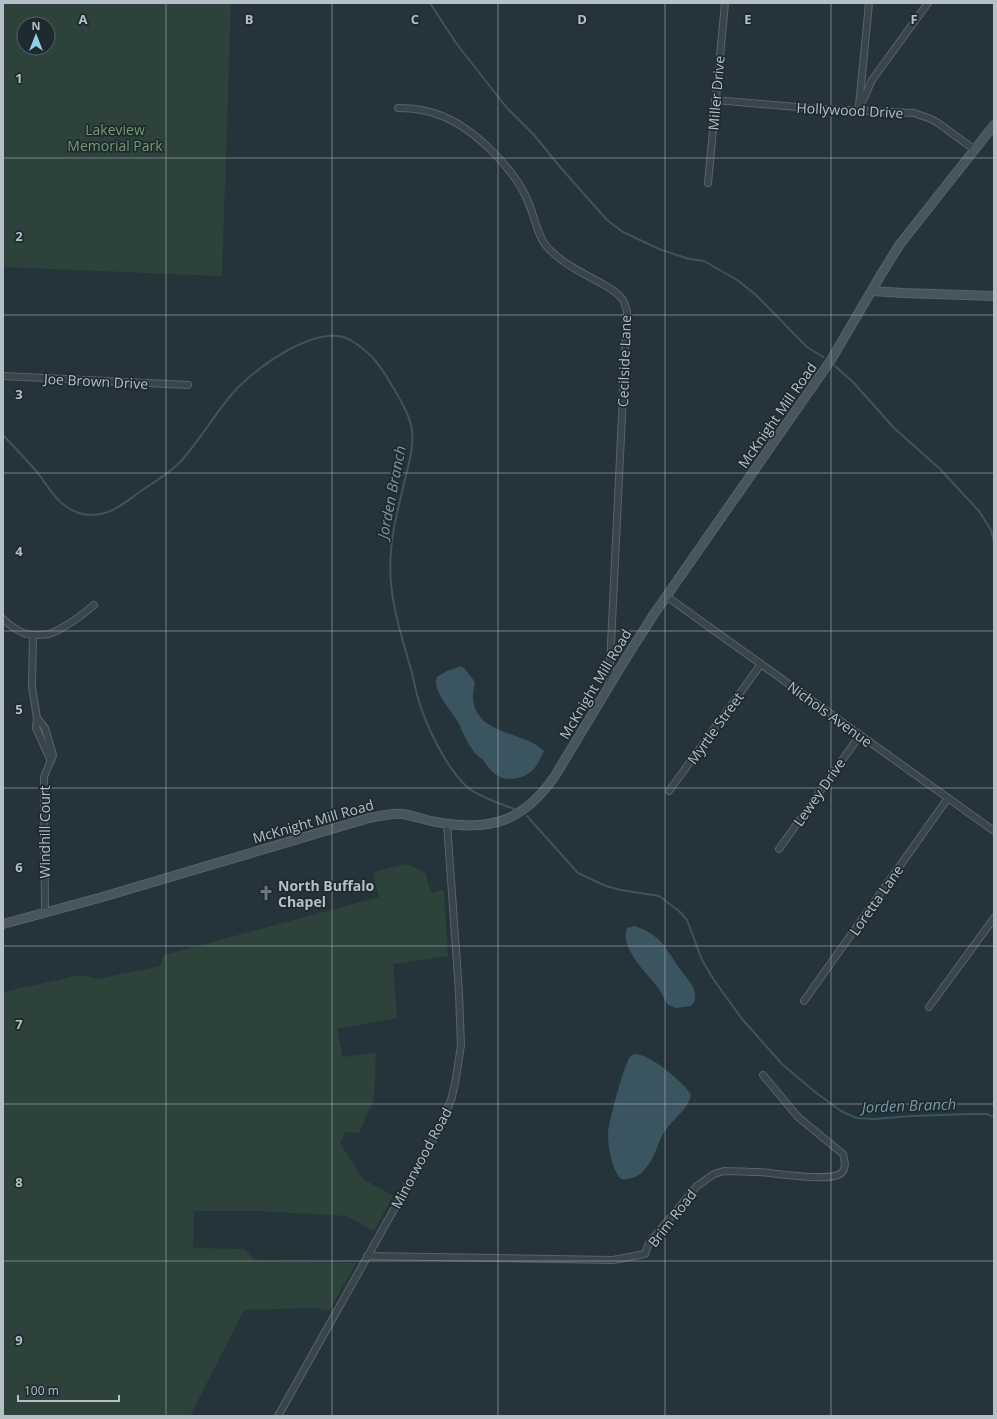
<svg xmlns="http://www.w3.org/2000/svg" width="997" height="1419" font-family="'Open Sans',sans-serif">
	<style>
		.green { fill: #2d423b; fill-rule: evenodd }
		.water { fill: #3a5460 }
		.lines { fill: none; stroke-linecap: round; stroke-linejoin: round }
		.stream { stroke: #3a5460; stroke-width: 2 }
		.street-casing { stroke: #576368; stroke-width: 8 }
		.secondary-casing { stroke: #576368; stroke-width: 10 }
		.street { stroke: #38454a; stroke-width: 6 }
		.secondary { stroke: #47555d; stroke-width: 8 }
		.grid { fill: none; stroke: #b4c0c6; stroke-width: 1; stroke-opacity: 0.55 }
		.labels { text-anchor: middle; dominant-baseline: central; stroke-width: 3.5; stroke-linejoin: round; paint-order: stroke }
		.street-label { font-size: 14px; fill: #b4c0c6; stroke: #1e2a2f }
		.park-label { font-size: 14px; fill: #769a74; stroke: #1e2a2f }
		.poi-label { font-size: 14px; font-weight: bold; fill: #b4c0c6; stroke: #1e2a2f; text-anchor: start }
		.water-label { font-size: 15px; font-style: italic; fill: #7798a7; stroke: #1e2a2f }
		.grid-label { font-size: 13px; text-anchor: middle; font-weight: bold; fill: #b4c0c6; stroke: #1e2a2f; stroke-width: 3.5; stroke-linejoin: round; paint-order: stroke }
	</style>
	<rect width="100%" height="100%" fill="#25343a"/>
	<g class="green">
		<path d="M 3,3 L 231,3 L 222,276 L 3,267 ZM 24,24 L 48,24 L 48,48 L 24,48 Z"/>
		<polygon points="406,864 425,872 431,893 444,890 448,956 393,964 397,1018 337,1029 343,1057 376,1053 374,1099 359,1133 345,1132 340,1143 363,1179 393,1196 374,1231 347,1216 257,1211 194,1211 193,1248 244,1249 256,1261 356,1263 329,1311 314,1308 244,1310 190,1416 3,1416 3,992 80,975 98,979 160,966 164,955 379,897 373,872"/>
	</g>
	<g class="water">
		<path d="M 461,666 L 464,668 L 475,682 C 474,687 473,692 473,697 C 474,735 524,731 544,751 C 538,764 533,775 518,778 C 500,782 492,773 483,760 C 480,757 476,755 474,752 C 467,743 463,732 458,722 C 452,711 431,690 437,677 L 447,671 Z"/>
		<path d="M 634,926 C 641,928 648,931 653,935 C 666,944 671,957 680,969 C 685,977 695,985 695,995 C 696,1000 694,1003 691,1006 L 676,1008 L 668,1005 C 665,1000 662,994 659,989 C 648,974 619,948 627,928 Z"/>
		<path d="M 635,1054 C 652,1055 680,1080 691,1094 C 689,1110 671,1120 663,1134 C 657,1145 654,1160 645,1169 C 639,1177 630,1180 621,1179 C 611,1168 608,1146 608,1132 C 609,1122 624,1064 630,1057 C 631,1056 633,1055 635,1054 Z"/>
	</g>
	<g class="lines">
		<g class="stream">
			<polyline points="430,3 456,43 507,108 534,135 561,168 607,220 623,232 659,249 689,259 704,261 737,280 755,294 807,347 823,357"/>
			<polyline points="835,366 853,382 894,428 939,468 979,511 991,530 994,542"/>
			<path d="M 3,435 C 14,447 26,459 37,472 C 48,486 56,503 74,511 C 84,516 97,516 108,512 C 120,508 131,498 141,491 C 154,482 170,473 181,461 C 200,440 214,415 232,394 C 253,369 320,320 352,341 C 373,354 382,368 394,389 C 401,401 410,416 412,430 C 414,447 409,463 405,479 C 400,503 392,527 391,552 C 387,592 400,632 411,669 C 414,679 415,689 418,698 C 426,726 445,765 465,785 C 474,795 501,804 514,809"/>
			<polyline points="527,816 578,873 606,886 621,890 659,896 679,911 687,920 702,960 714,980 742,1019 782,1064 815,1092 841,1111 856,1118 875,1119 911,1116 968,1114 987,1114 994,1117"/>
		</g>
		<defs>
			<g id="street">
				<polyline points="715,100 820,109 914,113 931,119 938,123 975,150"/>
				<polyline points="859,106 869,3"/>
				<path d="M 398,108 C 413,108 428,110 442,116 C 475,129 513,168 527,199 C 535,216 537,239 551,251 C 564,264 581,272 597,281 C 606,286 617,291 623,300 C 625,304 626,308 627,312 C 622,436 614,561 609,685"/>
				<polyline points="858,112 872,80 928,3"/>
				<polyline points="708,183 725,3"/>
				<polyline points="3,376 188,385"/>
				<polyline points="666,596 994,831"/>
				<path d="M 3,619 C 10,626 23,635 33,635 L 32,687 L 37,718 L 36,728 L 51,761"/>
				<path d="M 33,635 C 38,635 44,635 49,634 C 66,628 81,616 94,605"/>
				<polyline points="37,718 45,728 53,755 44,777 45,912"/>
				<polyline points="669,791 761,664"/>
				<polyline points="779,849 860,735"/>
				<polyline points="804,1001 948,798"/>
				<polyline points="929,1007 994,918"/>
				<path d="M 367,1256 L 613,1260 L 645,1254 L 649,1243 L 697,1186 L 714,1174 L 724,1171 C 736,1171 747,1172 759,1172 C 775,1173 827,1182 840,1174 C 847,1169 845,1161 843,1154 L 798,1117 L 763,1075"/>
				<polyline points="278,1416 439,1129 451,1100 455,1084 461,1045 459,993 447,823"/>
			</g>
			<g id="secondary">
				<polyline points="872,291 903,293 994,296"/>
				<path d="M 3,924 L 99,898 L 369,818 C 380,816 392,813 403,814 C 414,816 425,820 436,822 C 490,832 523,822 555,776 L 626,658 L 654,614 L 831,360 L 882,273 L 900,244 L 994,125"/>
			</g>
		</defs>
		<use href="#street" class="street-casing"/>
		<use href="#secondary" class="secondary-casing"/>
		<use href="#street" class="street"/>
		<use href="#secondary" class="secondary"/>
	</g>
	<path class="grid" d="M 166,3 L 166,1416M 332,3 L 332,1416M 498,3 L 498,1416M 665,3 L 665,1416M 831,3 L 831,1416M 3,158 L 994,158M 3,315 L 994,315M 3,473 L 994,473M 3,631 L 994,631M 3,788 L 994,788M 3,946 L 994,946M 3,1104 L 994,1104M 3,1261 L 994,1261"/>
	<defs>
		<symbol id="church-bare" viewBox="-9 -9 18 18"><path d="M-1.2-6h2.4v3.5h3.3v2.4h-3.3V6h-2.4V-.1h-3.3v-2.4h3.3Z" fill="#6b7280" stroke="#1e2a2f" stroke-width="2.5" paint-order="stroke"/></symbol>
	</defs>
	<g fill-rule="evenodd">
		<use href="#church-bare" x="255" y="882" width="22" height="22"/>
	</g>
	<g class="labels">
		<g class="street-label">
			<text transform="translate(716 93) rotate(-85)">Miller Drive</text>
			<text transform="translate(850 110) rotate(3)">Hollywood Drive</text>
			<text transform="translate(624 361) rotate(-88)">Cecilside Lane</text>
			<text transform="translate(96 381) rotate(3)">Joe Brown Drive</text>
			<text transform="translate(777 415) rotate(-55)">McKnight Mill Road</text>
			<text transform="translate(595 684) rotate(-59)">McKnight Mill Road</text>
			<text transform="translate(830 714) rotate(36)">Nichols Avenue</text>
			<text transform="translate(715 728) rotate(-54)">Myrtle Street</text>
			<text transform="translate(819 792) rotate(-55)">Lewey Drive</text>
			<text transform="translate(313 821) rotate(-16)">McKnight Mill Road</text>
			<text transform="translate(44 832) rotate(-90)">Windhill Court</text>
			<text transform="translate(876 900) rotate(-55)">Loretta Lane</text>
			<text transform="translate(421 1158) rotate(-62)">Minorwood Road</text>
			<text transform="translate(672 1218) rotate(-52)">Brim Road</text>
		</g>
		<g class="park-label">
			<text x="115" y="129">Lakeview<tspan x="115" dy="16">Memorial Park</tspan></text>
		</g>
		<g class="poi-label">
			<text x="278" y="885">North Buffalo<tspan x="278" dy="16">Chapel</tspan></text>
		</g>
		<g class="water-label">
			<text transform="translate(391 492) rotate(-79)">Jorden Branch</text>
			<text transform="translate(909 1105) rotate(-2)">Jorden Branch</text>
		</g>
	</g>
	<g class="grid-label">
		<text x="83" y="24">A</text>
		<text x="249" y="24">B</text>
		<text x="415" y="24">C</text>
		<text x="582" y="24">D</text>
		<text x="748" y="24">E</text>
		<text x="914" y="24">F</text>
		<text x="19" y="83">1</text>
		<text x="19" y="241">2</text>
		<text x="19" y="399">3</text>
		<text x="19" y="556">4</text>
		<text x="19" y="714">5</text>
		<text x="19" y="872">6</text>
		<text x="19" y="1029">7</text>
		<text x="19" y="1187">8</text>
		<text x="19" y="1345">9</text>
	</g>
	<rect width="997" height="1419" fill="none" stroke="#b4c0c6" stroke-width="8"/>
	<g transform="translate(36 36)"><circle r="19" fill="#1e2a2f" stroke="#5a666b"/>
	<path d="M0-3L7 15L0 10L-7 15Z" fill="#90cfee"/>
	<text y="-6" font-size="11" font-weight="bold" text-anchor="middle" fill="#b4c0c6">N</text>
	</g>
	<path d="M18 1395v6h101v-6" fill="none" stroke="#b4c0c6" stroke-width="2"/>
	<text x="24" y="1395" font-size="12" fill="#b4c0c6" stroke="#1e2a2f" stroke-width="3" paint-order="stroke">100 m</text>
</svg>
